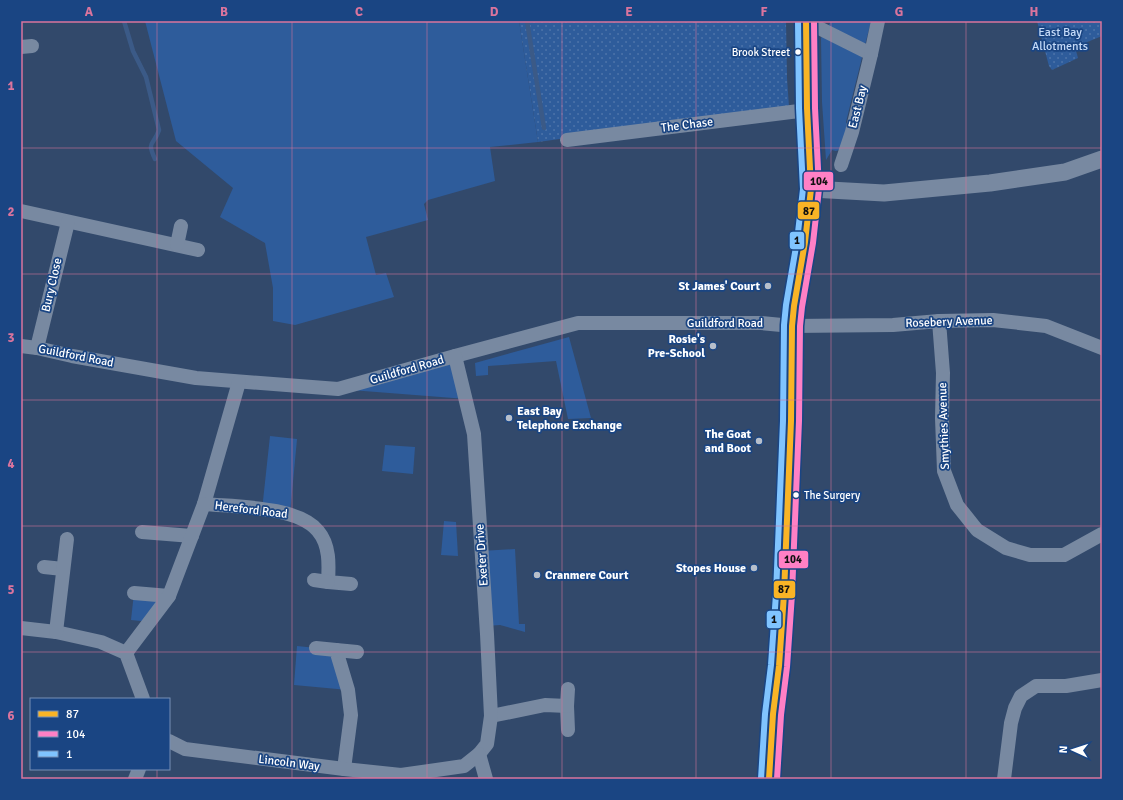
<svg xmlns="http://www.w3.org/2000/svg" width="1123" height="800" font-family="Signika,sans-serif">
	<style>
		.grass { fill: #2e5c9b }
		.park { fill: url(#park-dots) }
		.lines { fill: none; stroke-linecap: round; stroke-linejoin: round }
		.stream { stroke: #3b5a87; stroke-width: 4.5 }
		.minor { stroke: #7889a1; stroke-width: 14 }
		.tertiary { stroke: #7889a1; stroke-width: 17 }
		.bus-1-casing { stroke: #1a4583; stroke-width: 9 }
		.bus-2-casing { stroke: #1a4583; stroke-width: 9 }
		.bus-3-casing { stroke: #1a4583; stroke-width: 9 }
		.bus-1 { stroke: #f9b426; stroke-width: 6 }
		.bus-2 { stroke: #ff80c5; stroke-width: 6 }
		.bus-3 { stroke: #80c4ff; stroke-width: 6 }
		.grid { fill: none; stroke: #da749d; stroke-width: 1; stroke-opacity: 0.55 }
		.bus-dot { fill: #fff; stroke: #1a4583; stroke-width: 1.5 }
		.poi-dot { fill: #b7bfcb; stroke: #1a4583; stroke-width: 1.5 }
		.labels { text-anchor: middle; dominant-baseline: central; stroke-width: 3.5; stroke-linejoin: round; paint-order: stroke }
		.bus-label { font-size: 11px; fill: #fff; stroke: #1a4583; text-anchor: end }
		.park-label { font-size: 12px; fill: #c4daf8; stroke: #1a4583 }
		.street-label { font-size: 12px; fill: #fff; stroke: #1a4583 }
		.poi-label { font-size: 12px; font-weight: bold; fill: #fff; stroke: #1a4583; text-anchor: end }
		.line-badge { stroke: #1a4583; stroke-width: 1.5 }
		.pale-badge-label { font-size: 11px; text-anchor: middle; font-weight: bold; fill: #111 }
		.neatline { fill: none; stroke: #da749d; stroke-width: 1.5 }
		.grid-label { font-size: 13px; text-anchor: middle; font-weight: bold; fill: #da749d }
	</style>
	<defs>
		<pattern id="park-dots" width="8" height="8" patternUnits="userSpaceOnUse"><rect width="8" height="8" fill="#2e5c9b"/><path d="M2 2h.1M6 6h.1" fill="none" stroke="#4d74aa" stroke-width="1.8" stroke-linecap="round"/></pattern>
	</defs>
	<rect width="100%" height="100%" fill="#32496b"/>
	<g class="grass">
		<polygon points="145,21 519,21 538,142 490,147 495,181 428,200 424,204 428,220 366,237 376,275 386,273 394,297 295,325 273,321 273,288 265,243 220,217 233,188 176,141"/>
		<polygon points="831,21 871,21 846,122 848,126 839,150 836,151 832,150 826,160 822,102 821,38"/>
		<polygon points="569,337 591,418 568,419 556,361 488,366 488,375 476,376 475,363"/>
		<polygon points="455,356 466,399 338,389"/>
		<polygon points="270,436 297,439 290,514 262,510"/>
		<polygon points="385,445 415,447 413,474 382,471"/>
		<polygon points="444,521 456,522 458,556 441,555"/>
		<polygon points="515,549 519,624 525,624 525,632 500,625 486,626 481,551"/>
		<polygon points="134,593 169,596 151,622 131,620"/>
		<polygon points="297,646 336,650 348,690 294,685"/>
	</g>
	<g class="park">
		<polygon points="519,21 786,21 787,78 789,107 538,142"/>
		<polygon points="1037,21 1102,21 1102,36 1075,47 1078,58 1052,70 1049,66"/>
	</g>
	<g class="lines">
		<g class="stream">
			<path d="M 124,21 L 133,51 L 146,77 L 159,130 C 154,146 146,140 155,159"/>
			<polyline points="527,21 544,128"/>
		</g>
		<g class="minor">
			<polyline points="806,26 819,28 871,54 852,132 841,165"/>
			<polyline points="21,47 32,46"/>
			<polyline points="871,54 878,21"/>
			<polyline points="567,140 807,110"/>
			<polyline points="21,211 198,250"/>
			<polyline points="177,245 181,226"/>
			<polyline points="939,321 943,373 942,418 944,471 957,505 977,530 1006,548 1030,555 1064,555 1102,534"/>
			<polyline points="21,346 37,348 72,356 196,378 338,389 455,356 578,323 761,323 792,326 893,325 939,321 993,320 1046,326 1102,348"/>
			<polyline points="37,348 68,222"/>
			<path d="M 239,382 L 204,504 C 235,507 298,506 318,531 C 330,545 329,565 328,582 L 351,584"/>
			<polyline points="142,532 192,536"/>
			<polyline points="44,567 63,569"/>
			<polyline points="314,580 328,582"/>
			<polyline points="134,593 169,596"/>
			<polyline points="21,628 56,632 101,642 126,653 143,699"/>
			<polyline points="56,632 67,539"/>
			<polyline points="316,648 336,650 348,690 351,715 344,769"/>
			<polyline points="336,650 357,652"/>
			<polyline points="126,653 169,596 204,504"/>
			<polyline points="567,706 568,730"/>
			<polyline points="491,716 545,705 567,706 568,689"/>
			<polyline points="169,741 185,749 344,769 401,775 464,766 479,754 487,744 491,716 487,634 474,434 455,356"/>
			<polyline points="479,754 486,779"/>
			<polyline points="135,779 139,769"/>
			<polyline points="1004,779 1011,723 1015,708 1021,696 1036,686 1066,686 1102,680"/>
		</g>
		<g class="tertiary">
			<polyline points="811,189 884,193 990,183 1065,172 1102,159"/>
			<polyline points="769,779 773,714 779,666 784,594 791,421 792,326 794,306 805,242 811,189 807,108 806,21"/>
		</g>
		<defs>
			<polyline id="bus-1" points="769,779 773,714 779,666 784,594 791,421 792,326 794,306 805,242 811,189 807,108 806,21"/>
			<polyline id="bus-2" points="777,779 781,715 787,667 792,594 799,421 800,326 802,307 813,243 819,189 815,108 814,21"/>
			<polyline id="bus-3" points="761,779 765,714 771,665 776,594 783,421 784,325 786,305 797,241 803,189 799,108 798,21"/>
		</defs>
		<use href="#bus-1" class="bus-1-casing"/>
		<use href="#bus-2" class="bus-2-casing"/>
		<use href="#bus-3" class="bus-3-casing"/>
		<use href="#bus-1" class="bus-1"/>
		<use href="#bus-2" class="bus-2"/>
		<use href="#bus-3" class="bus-3"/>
	</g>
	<path class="grid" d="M 157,21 L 157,699M 292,21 L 292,779M 427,21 L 427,779M 562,21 L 562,779M 696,21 L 696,779M 831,21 L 831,779M 966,21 L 966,779M 21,148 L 1102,148M 21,274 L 1102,274M 21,400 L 1102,400M 21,526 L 1102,526M 21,652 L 1102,652M 157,769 L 157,779"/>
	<g class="bus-dot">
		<circle cx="798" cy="52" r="3.5"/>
		<circle cx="796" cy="495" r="3.5"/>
	</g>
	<g class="poi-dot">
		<circle cx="768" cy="286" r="4"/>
		<circle cx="713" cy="346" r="4"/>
		<circle cx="509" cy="418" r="4"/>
		<circle cx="759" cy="441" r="4"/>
		<circle cx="754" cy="568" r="4"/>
		<circle cx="537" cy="575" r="4"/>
	</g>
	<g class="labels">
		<g class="bus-label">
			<text x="790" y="52">Brook Street</text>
			<text x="804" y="495" text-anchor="start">The Surgery</text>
		</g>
		<g class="park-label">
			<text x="1060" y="32">East Bay<tspan x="1060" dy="14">Allotments</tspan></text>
		</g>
		<g class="street-label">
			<text transform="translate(858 107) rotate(-76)">East Bay</text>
			<text transform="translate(687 125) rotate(-7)">The Chase</text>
			<text transform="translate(52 285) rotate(-77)">Bury Close</text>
			<text transform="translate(949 322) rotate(-2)">Rosebery Avenue</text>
			<text x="725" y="323">Guildford Road</text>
			<text transform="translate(76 356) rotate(11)">Guildford Road</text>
			<text transform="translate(407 370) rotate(-16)">Guildford Road</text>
			<text transform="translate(944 426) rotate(-92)">Smythies Avenue</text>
			<text transform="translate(251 510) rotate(7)">Hereford Road</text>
			<text transform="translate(482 555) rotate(-94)">Exeter Drive</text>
			<text transform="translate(289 763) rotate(7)">Lincoln Way</text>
		</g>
		<g class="poi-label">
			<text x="760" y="286">St James' Court</text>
			<text x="705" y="339">Rosie's<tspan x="705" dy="14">Pre-School</tspan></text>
			<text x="517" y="411" text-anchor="start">East Bay<tspan x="517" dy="14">Telephone Exchange</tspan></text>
			<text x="751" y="434">The Goat<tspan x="751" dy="14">and Boot</tspan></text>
			<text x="746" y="568">Stopes House</text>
			<text x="545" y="575" text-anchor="start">Cranmere Court</text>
		</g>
	</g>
	<g class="line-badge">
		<rect x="803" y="171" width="31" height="20" rx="4" fill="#ff80c5"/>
		<rect x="797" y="201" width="23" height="19" rx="4" fill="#f9b426"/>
		<rect x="789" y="231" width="16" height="19" rx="4" fill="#80c4ff"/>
		<rect x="778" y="550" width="31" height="19" rx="4" fill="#ff80c5"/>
		<rect x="773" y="580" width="23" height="19" rx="4" fill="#f9b426"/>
		<rect x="766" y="610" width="16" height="19" rx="4" fill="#80c4ff"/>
	</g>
	<g class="pale-badge-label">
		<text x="819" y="185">104</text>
		<text x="809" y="215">87</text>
		<text x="797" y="244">1</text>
		<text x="793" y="563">104</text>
		<text x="784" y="593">87</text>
		<text x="774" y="623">1</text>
	</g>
	<rect width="1123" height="800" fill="none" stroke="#1a4583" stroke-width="44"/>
	<rect x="30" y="698" width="140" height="72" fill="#1a4583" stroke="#768fb5"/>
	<rect x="38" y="711" width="20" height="6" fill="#f9b426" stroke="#768fb5"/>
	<text x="66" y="718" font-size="12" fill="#ffffff">87</text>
	<rect x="38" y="731" width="20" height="6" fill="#ff80c5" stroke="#768fb5"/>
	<text x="66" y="738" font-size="12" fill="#ffffff">104</text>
	<rect x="38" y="751" width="20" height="6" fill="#80c4ff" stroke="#768fb5"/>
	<text x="66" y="758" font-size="12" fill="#ffffff">1</text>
	<g transform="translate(1073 750) rotate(273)" stroke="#1a4583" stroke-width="3" paint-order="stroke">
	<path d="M0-3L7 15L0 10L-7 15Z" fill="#ffffff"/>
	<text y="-6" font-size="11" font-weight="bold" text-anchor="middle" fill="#ffffff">N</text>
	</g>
	<rect x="22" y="22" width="1079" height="756" class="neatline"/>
	<g class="grid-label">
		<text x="89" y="16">A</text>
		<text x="224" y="16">B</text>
		<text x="359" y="16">C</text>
		<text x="494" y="16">D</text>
		<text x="629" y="16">E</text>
		<text x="764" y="16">F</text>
		<text x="899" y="16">G</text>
		<text x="1034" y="16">H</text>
		<text x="11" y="90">1</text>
		<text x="11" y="216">2</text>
		<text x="11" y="342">3</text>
		<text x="11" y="468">4</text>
		<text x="11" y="594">5</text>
		<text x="11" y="720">6</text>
	</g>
</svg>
